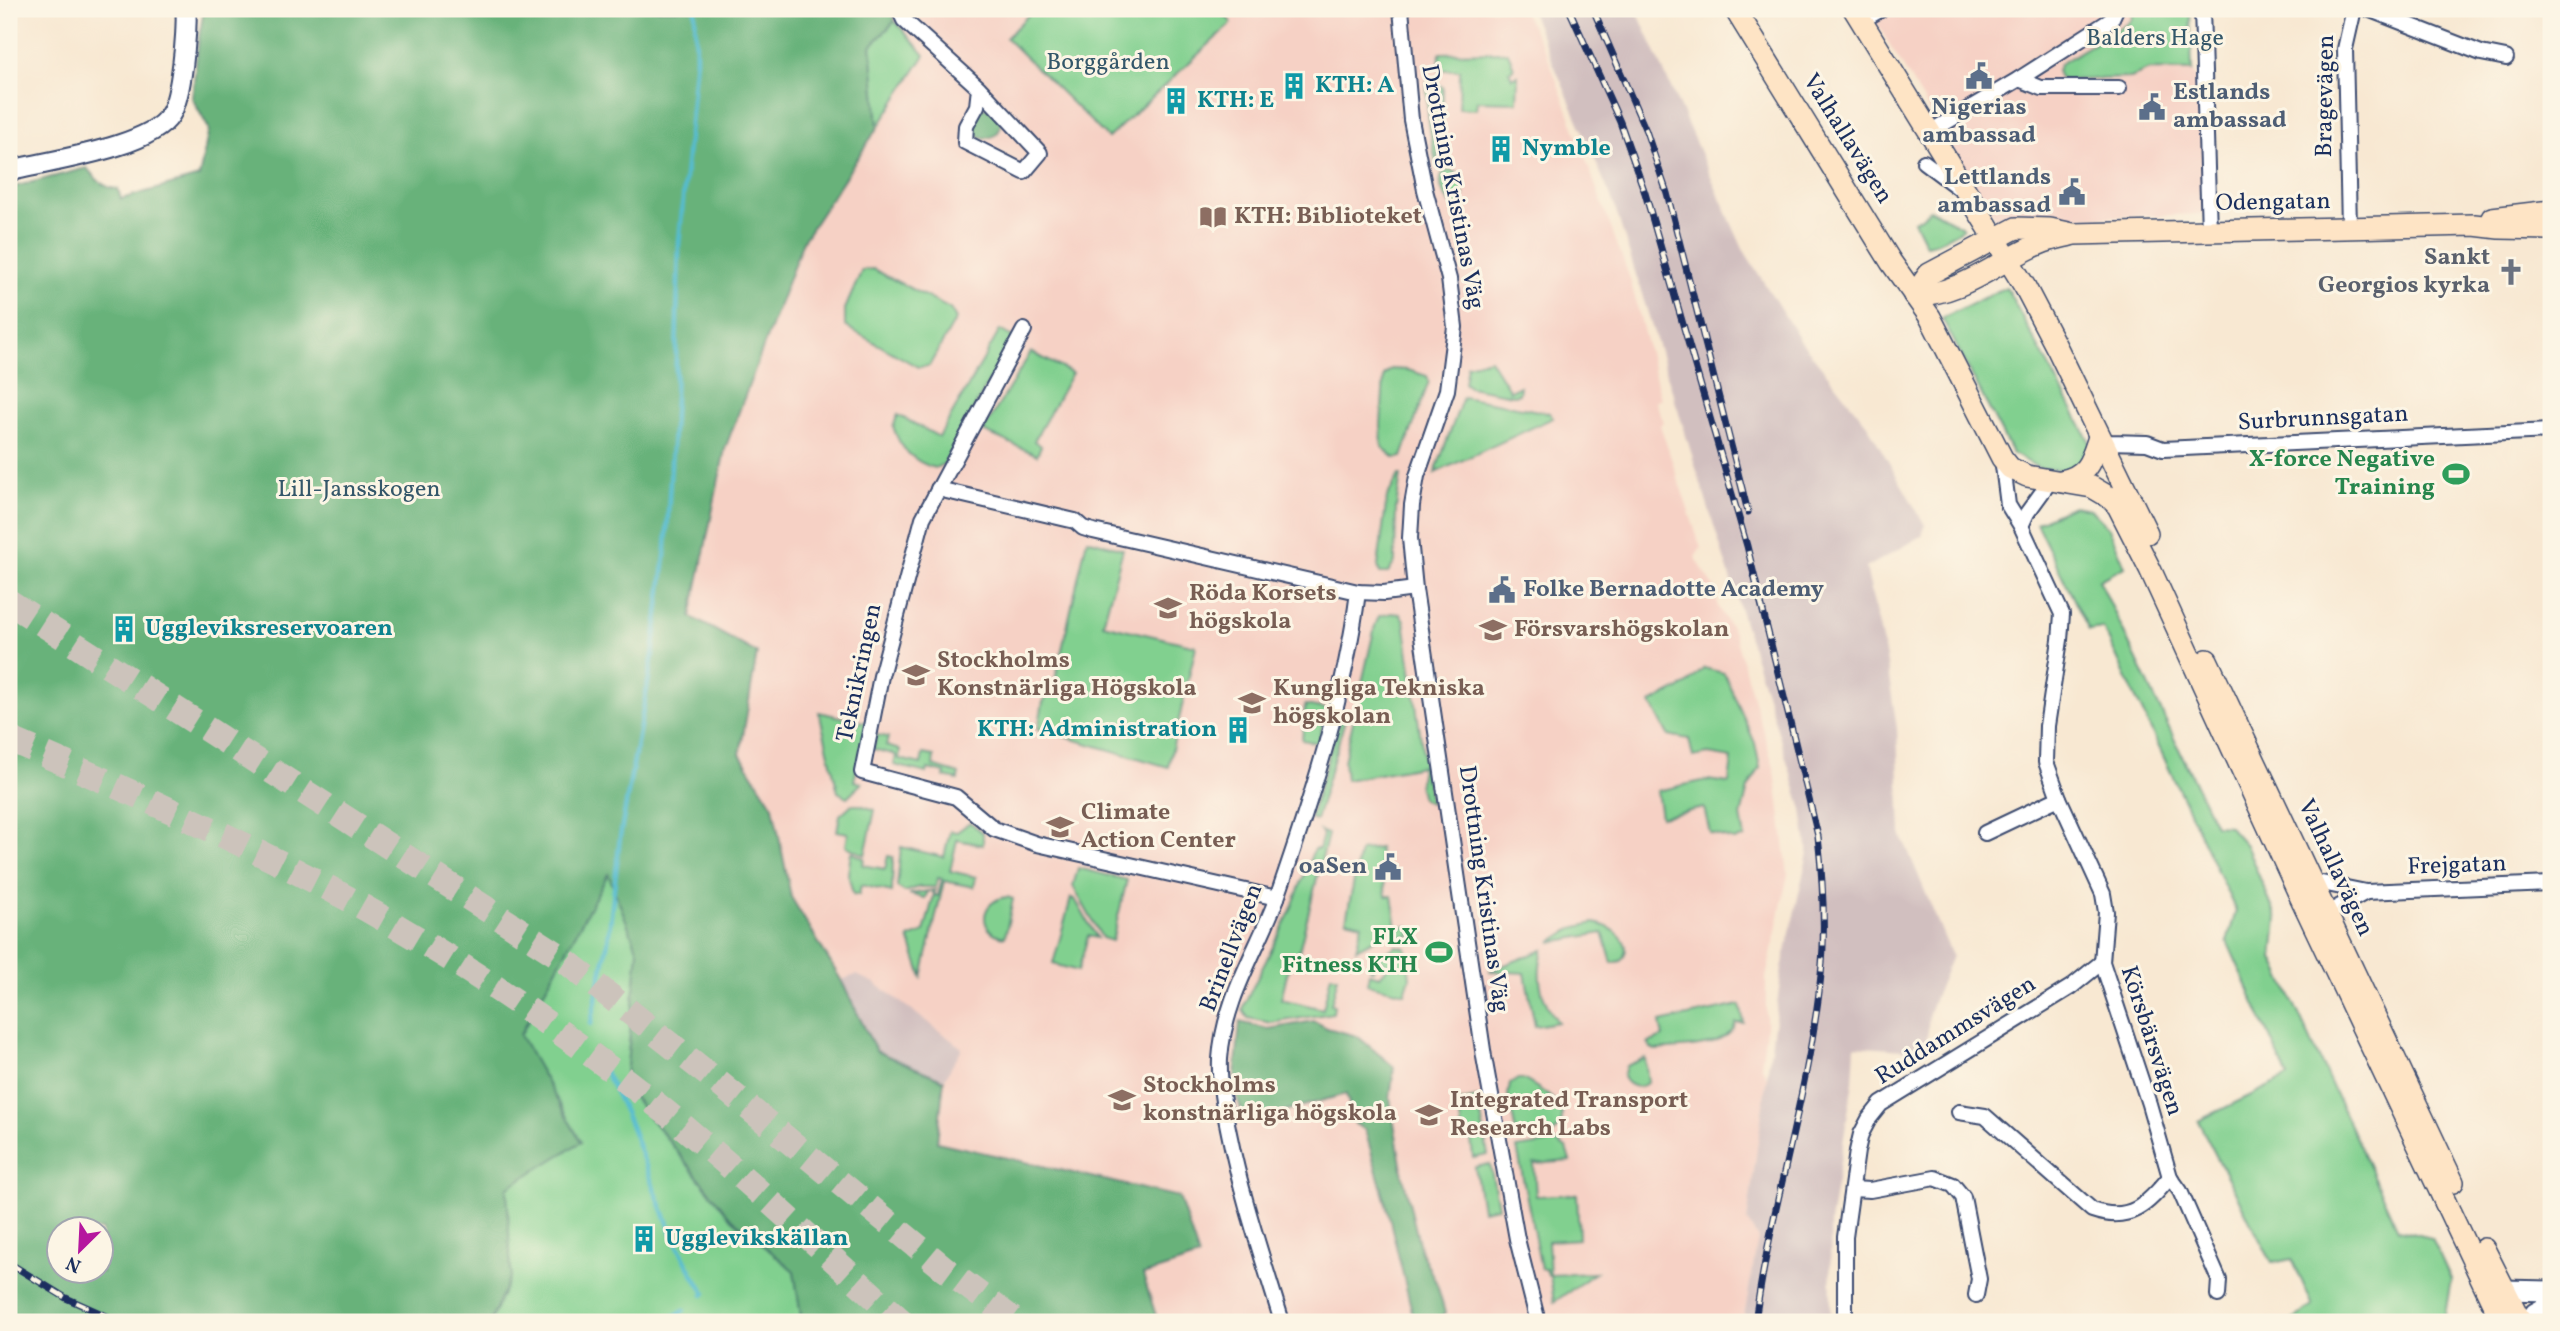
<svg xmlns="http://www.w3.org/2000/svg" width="2560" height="1331" font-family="Vollkorn,serif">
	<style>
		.built { fill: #f6d1c5 }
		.industrial { fill: #d1bfbf }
		.green { fill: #81d08f; stroke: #4e8076; stroke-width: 2 }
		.forest { fill: #68b27a; stroke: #42706c; stroke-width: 2; fill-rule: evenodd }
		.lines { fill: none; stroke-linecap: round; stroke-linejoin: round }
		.stream { stroke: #54bcd1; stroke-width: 4.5 }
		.motorway-tunnel { stroke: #ccc3bb; stroke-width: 26; stroke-dasharray: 26 13; stroke-linecap: butt }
		.minor-casing { stroke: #3c4b6f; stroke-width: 18 }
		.tertiary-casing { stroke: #3c4b6f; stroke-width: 23 }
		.secondary-casing { stroke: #3c4b6f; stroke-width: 24 }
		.minor { stroke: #fff; stroke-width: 14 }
		.tertiary { stroke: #fff; stroke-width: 19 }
		.secondary { stroke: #fee4c5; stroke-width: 21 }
		.rail-casing { stroke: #1b2f5e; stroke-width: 7 }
		.rail { stroke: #fcf5e5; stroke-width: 4.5; stroke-dasharray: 13; stroke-linecap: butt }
		.labels { text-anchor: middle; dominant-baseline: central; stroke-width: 6; stroke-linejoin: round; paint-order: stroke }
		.park-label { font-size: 24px; fill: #34576a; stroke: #fcf5e5 }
		.culture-label { font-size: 24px; font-weight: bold; fill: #0d838f; stroke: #fcf5e5; text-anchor: start }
		.service-label { font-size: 24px; font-weight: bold; fill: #4e5e75; stroke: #fcf5e5; text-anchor: start }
		.street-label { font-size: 24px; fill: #1b2f5e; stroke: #fcf5e5 }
		.education-label { font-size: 24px; font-weight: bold; fill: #785e54; stroke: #fcf5e5; text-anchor: start }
		.worship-label { font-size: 24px; font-weight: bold; fill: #5b616d; stroke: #fcf5e5; text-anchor: end }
		.leisure-label { font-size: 24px; font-weight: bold; fill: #27864d; stroke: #fcf5e5; text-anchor: end }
	</style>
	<rect width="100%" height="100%" fill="#fcf5e5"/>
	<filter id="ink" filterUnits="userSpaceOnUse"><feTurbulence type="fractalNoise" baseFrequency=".0143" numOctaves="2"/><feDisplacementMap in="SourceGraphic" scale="14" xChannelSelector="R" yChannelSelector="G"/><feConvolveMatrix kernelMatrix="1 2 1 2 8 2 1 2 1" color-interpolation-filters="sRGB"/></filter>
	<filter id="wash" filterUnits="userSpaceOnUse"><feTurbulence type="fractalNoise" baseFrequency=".00686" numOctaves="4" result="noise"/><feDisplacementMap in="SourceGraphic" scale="28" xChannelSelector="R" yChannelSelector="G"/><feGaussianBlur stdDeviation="1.57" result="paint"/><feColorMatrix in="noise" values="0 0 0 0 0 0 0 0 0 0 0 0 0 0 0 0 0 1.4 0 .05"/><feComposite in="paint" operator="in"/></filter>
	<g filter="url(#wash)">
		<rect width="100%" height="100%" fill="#f8e8d2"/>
		<g class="built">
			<polygon points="891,9 1522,9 1548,57 1630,279 1661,399 1655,401 1664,422 1660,425 1701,548 1695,557 1715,588 1718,607 1734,633 1775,771 1788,874 1766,978 1766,1029 1761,1065 1767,1077 1747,1221 1758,1239 1743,1322 1158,1322 1143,1275 1179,1197 937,1142 791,897 773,806 740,754 757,653 691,617 725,449 803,241 925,56 900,28"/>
			<polygon points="1868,9 2131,9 2132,18 2128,23 2060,64 2131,78 2149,70 2192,71 2202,86 2206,214 1996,220"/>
		</g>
		<g class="industrial">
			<polygon points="1530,9 1636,9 1743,249 1800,340 1866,423 1925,525 1922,536 1866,568 1886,658 1897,729 1901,834 1952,956 1929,1012 1926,1052 1855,1046 1853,1082 1830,1222 1831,1322 1743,1322 1758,1239 1747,1221 1782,968 1808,853 1802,809 1614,204"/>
			<polygon points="856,975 875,983 962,1048 944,1080 876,1051 841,980"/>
		</g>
		<g class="green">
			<polygon points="1034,9 1219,9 1232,23 1108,138 1006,38"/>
			<polygon points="2131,9 2190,9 2192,71 2149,70 2131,78 2064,80 2060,78 2057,71 2060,64 2128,23 2132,18"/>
			<polygon points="895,21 925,55 878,127 871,46"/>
			<polygon points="1508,52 1514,69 1509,71 1512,78 1518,75 1517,102 1477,101 1476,109 1459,108 1460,70 1439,70 1440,53"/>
			<path d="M 1430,80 L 1443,87 L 1442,140 L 1437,141 L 1439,159 L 1446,161 L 1443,167 L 1436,164 C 1431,136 1426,110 1427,82 Z"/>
			<path d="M 1450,170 L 1459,174 C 1463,182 1461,188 1464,196 L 1460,199 L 1462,205 L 1456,209 C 1446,200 1436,186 1443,173 Z"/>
			<polygon points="1929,209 1961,226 1963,229 1938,242 1926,245 1914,221 1923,216"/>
			<polygon points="873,269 950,309 956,319 929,366 918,367 845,326 845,309 862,270"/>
			<polygon points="2006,287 2091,444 2086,461 2069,471 2039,468 2012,453 1942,318"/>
			<path d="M 1000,330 L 1013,337 L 944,464 L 935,468 C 913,462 899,447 893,426 L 898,415 L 939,437 Z"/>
			<polygon points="1031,352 1072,373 1034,441 1041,446 1037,455 983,431"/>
			<polygon points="1490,359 1510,391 1520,386 1519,394 1512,395 1469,387 1464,383 1467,365"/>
			<polygon points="1391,369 1408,370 1427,376 1429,381 1402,457 1395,458 1382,447 1381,425 1384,376"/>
			<polygon points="1463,397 1549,413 1553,418 1435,473"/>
			<polygon points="1399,475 1401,475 1396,508 1395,562 1388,573 1380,573 1378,566 1387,497"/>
			<polygon points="2073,506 2090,509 2109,528 2125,567 2099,580 2215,825 2229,826 2246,845 2277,919 2273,958 2398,1230 2432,1238 2451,1279 2445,1315 2448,1322 2289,1322 2313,1306 2292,1259 2272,1263 2198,1121 2288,1077 2227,941 2236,911 2103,628 2089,630 2036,523"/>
			<polygon points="1087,539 1123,549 1103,624 1196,646 1168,767 1038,729 1043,702 1053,689"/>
			<polygon points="1392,613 1400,614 1404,620 1430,803 1422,799 1419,787 1422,766 1346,780 1344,761 1375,626 1379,616"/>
			<polygon points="1704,668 1724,673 1755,743 1760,768 1748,788 1741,816 1745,838 1734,840 1710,833 1704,808 1661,817 1657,791 1707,780 1729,783 1732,758 1708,754 1693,757 1689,739 1668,735 1651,703 1688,684"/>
			<polygon points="1305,705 1327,709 1318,743 1302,740"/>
			<polygon points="819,712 867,723 854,781 862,783 847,797 838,792"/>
			<polygon points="1342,712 1347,713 1316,820 1310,818"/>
			<polygon points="877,735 888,737 886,746 900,750 899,759 921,764 923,754 934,756 933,766 959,774 958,780 944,777 945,773 928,769 927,773 894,765 896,755 873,749"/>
			<polygon points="851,805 860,805 875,810 865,855 846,846 848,833 837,831 840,815"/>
			<polygon points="969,823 971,823 983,833 983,845 957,840 950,871 976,877 974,887 944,881 922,977 909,938 924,932 934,895 932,891 928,891 925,898 909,894 935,890 934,895 938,896 942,879 938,878 936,887 919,887 905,892 897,887 901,847 944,857 950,831 957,832"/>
			<polygon points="1320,831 1328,834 1296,963 1290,962 1281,999 1323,1009 1331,975 1338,977 1331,1004 1334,1005 1333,1013 1271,1023 1248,1018 1243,1010 1245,1003 1290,912 1314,849 1319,849 1323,835"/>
			<polygon points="1379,848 1386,896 1392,896 1397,927 1409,926 1411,936 1403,937 1386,933 1356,949 1362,924 1346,920 1360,851"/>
			<polygon points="851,852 864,858 863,865 885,869 888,856 893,857 892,892 861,885 859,895 853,894 848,874"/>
			<polygon points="1078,868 1127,880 1112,941 1102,938 1073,886"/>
			<polygon points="608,873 638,951 625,1087 729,1216 794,1271 802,1322 490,1322 511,1275 506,1188 581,1142 520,1036"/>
			<path d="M 1007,897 L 1013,899 L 1005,937 C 977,933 979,900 1007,897 Z"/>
			<polygon points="1071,898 1075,899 1097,938 1088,936 1078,971 1053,964"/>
			<path d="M 1594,923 C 1612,926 1636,941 1621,961 L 1612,963 L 1603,933 L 1551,942 L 1573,928 Z"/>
			<polygon points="1396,946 1406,948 1410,977 1405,993 1367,984 1369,973 1380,976 1387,968 1387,964 1380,960 1374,964 1373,970 1370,969 1372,961"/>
			<path d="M 1543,950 C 1535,977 1541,1000 1558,1022 L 1535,1026 L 1525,973 L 1489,971 Z"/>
			<path d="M 1740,1005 L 1744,1023 L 1736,1023 C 1726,1051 1679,1047 1655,1050 L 1651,1048 L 1648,1043 L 1663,1037 L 1660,1022 Z"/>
			<path d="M 1645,1058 L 1648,1082 C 1639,1090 1628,1087 1623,1077 L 1626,1066 Z"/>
			<path d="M 1518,1079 L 1523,1079 C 1541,1090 1579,1109 1554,1133 L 1517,1137 L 1508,1095 L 1510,1084 Z"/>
			<polygon points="1478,1098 1488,1155 1473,1158 1471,1139 1463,1140 1458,1102"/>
			<polygon points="1556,1142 1566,1148 1570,1161 1534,1164 1536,1196 1577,1194 1579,1239 1548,1241 1550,1275 1595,1273 1554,1302 1550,1276 1548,1276 1546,1269 1541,1269 1517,1148"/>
			<polygon points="1490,1164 1498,1207 1482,1210 1475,1167"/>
		</g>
		<g class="forest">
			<path d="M 204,9 L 891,9 L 895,21 L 871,46 L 878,127 L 803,241 L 725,449 L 691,617 L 757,653 L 740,754 L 773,806 L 791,897 L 841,980 L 876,1051 L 944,1080 L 937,1142 L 1179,1197 L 1199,1257 L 1143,1275 L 1158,1322 L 802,1322 L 794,1271 L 729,1216 L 625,1086 L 638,951 L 608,874 L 520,1035 L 581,1142 L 507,1188 L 511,1275 L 490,1322 L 9,1322 L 9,188 L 87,168 C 96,179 103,188 118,189 L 121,199 L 199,177 L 209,129 L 192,98 L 199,37 ZM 60,1230 L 102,1230 L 102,1272 L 60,1272 Z"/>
			<circle cx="986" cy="123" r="15"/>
			<polygon points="1314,1021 1327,1028 1357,1036 1394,1067 1390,1099 1403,1176 1421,1252 1437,1284 1445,1313 1442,1315 1443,1322 1415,1322 1414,1320 1385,1200 1365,1130 1355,1124 1346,1094 1245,1122 1234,1087 1240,1022 1268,1029"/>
		</g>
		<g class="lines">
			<g class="stream">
				<polyline points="591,1024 608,941 620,837 653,655 666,548 675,398 679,243 696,58 695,9"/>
				<path d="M 596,1054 C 609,1081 625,1108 635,1137 C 655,1190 673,1246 705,1293 L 703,1295"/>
				<polyline points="665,1322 684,1310"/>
			</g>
		</g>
	</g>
	<g filter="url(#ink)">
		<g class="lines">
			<g class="motorway-tunnel">
				<polyline points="9,602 558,955 709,1075 945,1269 1016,1322"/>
				<path d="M 9,739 C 118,786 227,834 332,890 C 431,943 527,1006 617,1074 C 718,1150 809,1238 902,1322"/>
			</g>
			<defs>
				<g id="minor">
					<polyline points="899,9 904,20 979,88 1040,153 1024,172 965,142 966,126 977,106 979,88"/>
					<polyline points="1401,9 1411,120 1425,190 1449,279 1455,327 1447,390 1417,476 1412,505 1410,538 1415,589 1484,1057 1517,1239 1538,1322"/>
					<polyline points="2202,9 2209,231"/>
					<polyline points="2368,9 2481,53 2506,58"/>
					<polyline points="1861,21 1882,9"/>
					<polyline points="2019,79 2111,20 2116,9"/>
					<polyline points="1928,133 2019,79 2041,88 2119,88"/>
					<polyline points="1924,162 1960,189"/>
					<polyline points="2349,227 2345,49 2354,9"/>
					<polyline points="1024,330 923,518 881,676 862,772 956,797 994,829 1037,844 1277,898"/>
					<polyline points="2099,437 2109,442 2147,443 2163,449 2551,431"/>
					<polyline points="2002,458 2008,505 2021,526 2062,614 2060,640 2047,726 2046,762 2059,798 2103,894 2106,912 2102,962 2149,1104 2170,1177 2180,1191 2219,1280 2218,1295"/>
					<polyline points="938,489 1075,521 1083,528 1093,531 1358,592 1384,593 1415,589"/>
					<polyline points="2021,526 2027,513 2051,480"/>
					<polyline points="1985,833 2059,798"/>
					<polyline points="2312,881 2366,892 2551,884"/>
					<polyline points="2329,915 2335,909 2366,892"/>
					<path d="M 1959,1112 L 1985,1116 L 2092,1210 C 2130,1223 2147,1205 2170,1177"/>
					<polyline points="1852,1189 1870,1190 1935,1178 1953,1185 1963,1197 1979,1279 1976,1295"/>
					<path d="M 1282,1322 C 1263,1259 1242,1198 1229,1133 C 1224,1109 1219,1084 1220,1059 C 1224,998 1258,950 1278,895 C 1312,796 1345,695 1358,592"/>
					<polyline points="1845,1322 1845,1237 1857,1151 1861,1134 1869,1119 1881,1104 2071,987 2102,962"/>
				</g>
				<g id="tertiary">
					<path d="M 9,171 C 47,161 150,148 170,115 C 182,97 187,31 186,9"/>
					<polyline points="2503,1290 2551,1291"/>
					<polyline points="2528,1322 2535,1313 2551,1304"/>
				</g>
				<g id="secondary">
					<polyline points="1735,9 1891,262 1930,317 2002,458 2010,468 2027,476 2092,487 2109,497 2118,506 2150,569 2301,898 2502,1322"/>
					<polyline points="1854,9 2025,287 2058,350 2147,533"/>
					<polyline points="2492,218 2551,211"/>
					<polyline points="1914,295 1929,274 2016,228 2050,229 2073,234 2474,225 2499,228 2551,229"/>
					<path d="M 1914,295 C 1963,295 2000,259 2044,242 C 2052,239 2062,237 2070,235"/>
					<path d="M 2061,481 C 2088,476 2091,461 2099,437"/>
					<polyline points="2207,660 2453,1182"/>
					<polyline points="2484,1249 2521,1322"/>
				</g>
			</defs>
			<use href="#minor" class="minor-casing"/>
			<use href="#tertiary" class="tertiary-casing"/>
			<use href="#secondary" class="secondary-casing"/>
			<use href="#minor" class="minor"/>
			<use href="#tertiary" class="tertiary"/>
			<use href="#secondary" class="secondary"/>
			<defs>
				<g id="rail">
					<path d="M 1569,9 L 1620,122 L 1645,193 L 1747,546 L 1818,836 C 1823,882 1826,928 1821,975 C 1809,1092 1771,1205 1755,1322"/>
					<polyline points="1593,9 1646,131 1667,193 1748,512"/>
					<polyline points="9,1263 66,1298 120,1322"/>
				</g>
			</defs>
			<use href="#rail" class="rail-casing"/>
			<use href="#rail" class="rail"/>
		</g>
	</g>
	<defs>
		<symbol id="civic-bare" viewBox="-9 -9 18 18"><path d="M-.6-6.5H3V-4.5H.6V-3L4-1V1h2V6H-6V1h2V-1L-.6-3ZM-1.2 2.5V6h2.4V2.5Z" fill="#5c6f8a" stroke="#fcf5e5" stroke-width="2.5" paint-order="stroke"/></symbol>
		<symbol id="building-bare" viewBox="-9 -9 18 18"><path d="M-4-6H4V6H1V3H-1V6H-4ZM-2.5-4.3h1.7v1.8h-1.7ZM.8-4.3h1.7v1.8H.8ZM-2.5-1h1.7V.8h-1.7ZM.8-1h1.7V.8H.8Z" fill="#0f9aa8" stroke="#fcf5e5" stroke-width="2.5" paint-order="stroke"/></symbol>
		<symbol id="library-bare" viewBox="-9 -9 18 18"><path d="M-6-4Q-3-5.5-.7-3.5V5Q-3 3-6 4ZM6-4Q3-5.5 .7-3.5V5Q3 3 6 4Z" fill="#8d6e63" stroke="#fcf5e5" stroke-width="2.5" paint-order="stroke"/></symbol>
		<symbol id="church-bare" viewBox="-9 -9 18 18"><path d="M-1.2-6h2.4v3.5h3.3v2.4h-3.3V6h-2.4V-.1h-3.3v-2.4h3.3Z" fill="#6b7280" stroke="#fcf5e5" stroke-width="2.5" paint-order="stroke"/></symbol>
		<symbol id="stadium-bare" viewBox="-9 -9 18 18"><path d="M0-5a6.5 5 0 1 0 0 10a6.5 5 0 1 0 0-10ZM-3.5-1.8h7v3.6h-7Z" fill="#2e9e5b" stroke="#fcf5e5" stroke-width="2.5" paint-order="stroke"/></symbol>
		<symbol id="university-bare" viewBox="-9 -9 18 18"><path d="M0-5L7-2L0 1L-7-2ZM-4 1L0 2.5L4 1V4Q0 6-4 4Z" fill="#8d6e63" stroke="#fcf5e5" stroke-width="2.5" paint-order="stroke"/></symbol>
		<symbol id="school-bare" viewBox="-9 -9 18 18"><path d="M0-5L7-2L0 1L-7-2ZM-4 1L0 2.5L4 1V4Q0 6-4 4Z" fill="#8d6e63" stroke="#fcf5e5" stroke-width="2.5" paint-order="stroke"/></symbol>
	</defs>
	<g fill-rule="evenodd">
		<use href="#civic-bare" x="1960" y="57" width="38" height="38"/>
		<use href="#building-bare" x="1275" y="67" width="38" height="38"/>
		<use href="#building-bare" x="1157" y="82" width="38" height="38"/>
		<use href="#civic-bare" x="2133" y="88" width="38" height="38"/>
		<use href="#building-bare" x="1482" y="130" width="38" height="38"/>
		<use href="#civic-bare" x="2053" y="173" width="38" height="38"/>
		<use href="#library-bare" x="1194" y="198" width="38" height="38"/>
		<use href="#church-bare" x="2492" y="253" width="38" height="38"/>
		<use href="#stadium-bare" x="2437" y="455" width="38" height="38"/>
		<use href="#civic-bare" x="1483" y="571" width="38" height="38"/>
		<use href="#university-bare" x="1149" y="589" width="38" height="38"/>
		<use href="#building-bare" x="105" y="610" width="38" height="38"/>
		<use href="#university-bare" x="1474" y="611" width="38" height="38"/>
		<use href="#university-bare" x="897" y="656" width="38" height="38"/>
		<use href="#university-bare" x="1233" y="684" width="38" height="38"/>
		<use href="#building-bare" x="1219" y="711" width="38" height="38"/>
		<use href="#university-bare" x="1041" y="808" width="38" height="38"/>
		<use href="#civic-bare" x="1369" y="848" width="38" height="38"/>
		<use href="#stadium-bare" x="1420" y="933" width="38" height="38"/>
		<use href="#university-bare" x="1103" y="1081" width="38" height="38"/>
		<use href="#school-bare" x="1410" y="1096" width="38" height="38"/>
		<use href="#building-bare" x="625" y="1220" width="38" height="38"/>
	</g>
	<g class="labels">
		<g class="park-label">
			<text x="2155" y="39">Balders Hage</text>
			<text x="1108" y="63">Borggården</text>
			<text x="359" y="490">Lill-Jansskogen</text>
		</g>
		<g class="culture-label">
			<text x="1315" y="86">KTH: A</text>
			<text x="1197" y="101">KTH: E</text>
			<text x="1522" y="149">Nymble</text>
			<text x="145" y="629">Uggleviksreservoaren</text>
			<text x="1217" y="730" text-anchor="end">KTH: Administration</text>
			<text x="665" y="1239">Ugglevikskällan</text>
		</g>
		<g class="service-label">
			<text x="2173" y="93">Estlands<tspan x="2173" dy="28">ambassad</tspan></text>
			<text x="1979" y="108" text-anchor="middle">Nigerias<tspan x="1979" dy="28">ambassad</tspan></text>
			<text x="2051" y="178" text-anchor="end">Lettlands<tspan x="2051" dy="28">ambassad</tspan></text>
			<text x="1523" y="590">Folke Bernadotte Academy</text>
			<text x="1367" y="867" text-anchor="end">oaSen</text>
		</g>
		<g class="street-label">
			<text transform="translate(2326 96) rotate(-89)">Bragevägen</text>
			<text transform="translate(1847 139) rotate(58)">Valhallavägen</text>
			<text transform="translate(1452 187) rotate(79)">Drottning Kristinas Väg</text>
			<text transform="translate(2273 203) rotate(-1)">Odengatan</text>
			<text transform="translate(2323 419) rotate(-3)">Surbrunnsgatan</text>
			<text transform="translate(860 673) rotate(-78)">Teknikringen</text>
			<text transform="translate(2457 866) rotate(-2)">Frejgatan</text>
			<text transform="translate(2335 868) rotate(65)">Valhallavägen</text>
			<text transform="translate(1483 889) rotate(82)">Drottning Kristinas Väg</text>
			<text transform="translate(1232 948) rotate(-69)">Brinellvägen</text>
			<text transform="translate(1956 1031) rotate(-32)">Ruddammsvägen</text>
			<text transform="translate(2151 1041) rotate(72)">Körsbärsvägen</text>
		</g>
		<g class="education-label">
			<text x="1234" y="217">KTH: Biblioteket</text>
			<text x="1189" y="594">Röda Korsets<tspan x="1189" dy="28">högskola</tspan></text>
			<text x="1514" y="630">Försvarshögskolan</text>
			<text x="937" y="661">Stockholms<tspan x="937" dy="28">Konstnärliga Högskola</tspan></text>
			<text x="1273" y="689">Kungliga Tekniska<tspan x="1273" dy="28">högskolan</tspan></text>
			<text x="1081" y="813">Climate<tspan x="1081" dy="28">Action Center</tspan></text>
			<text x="1143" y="1086">Stockholms<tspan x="1143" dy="28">konstnärliga högskola</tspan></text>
			<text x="1450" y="1101">Integrated Transport<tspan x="1450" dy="28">Research Labs</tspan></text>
		</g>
		<g class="worship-label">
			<text x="2490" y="258">Sankt<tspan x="2490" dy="28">Georgios kyrka</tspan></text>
		</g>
		<g class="leisure-label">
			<text x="2435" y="460">X-force Negative<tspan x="2435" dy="28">Training</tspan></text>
			<text x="1418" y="938">FLX<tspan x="1418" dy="28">Fitness KTH</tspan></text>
		</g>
	</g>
	<rect width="2560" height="1331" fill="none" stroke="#fcf5e5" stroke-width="35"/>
	<g transform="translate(80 1250) rotate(204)"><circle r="33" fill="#fcf5e5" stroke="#a2a6af" stroke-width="2"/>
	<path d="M0-5L12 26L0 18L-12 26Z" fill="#b5179e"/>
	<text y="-10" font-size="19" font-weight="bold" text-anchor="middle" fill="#1b2f5e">N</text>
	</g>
</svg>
